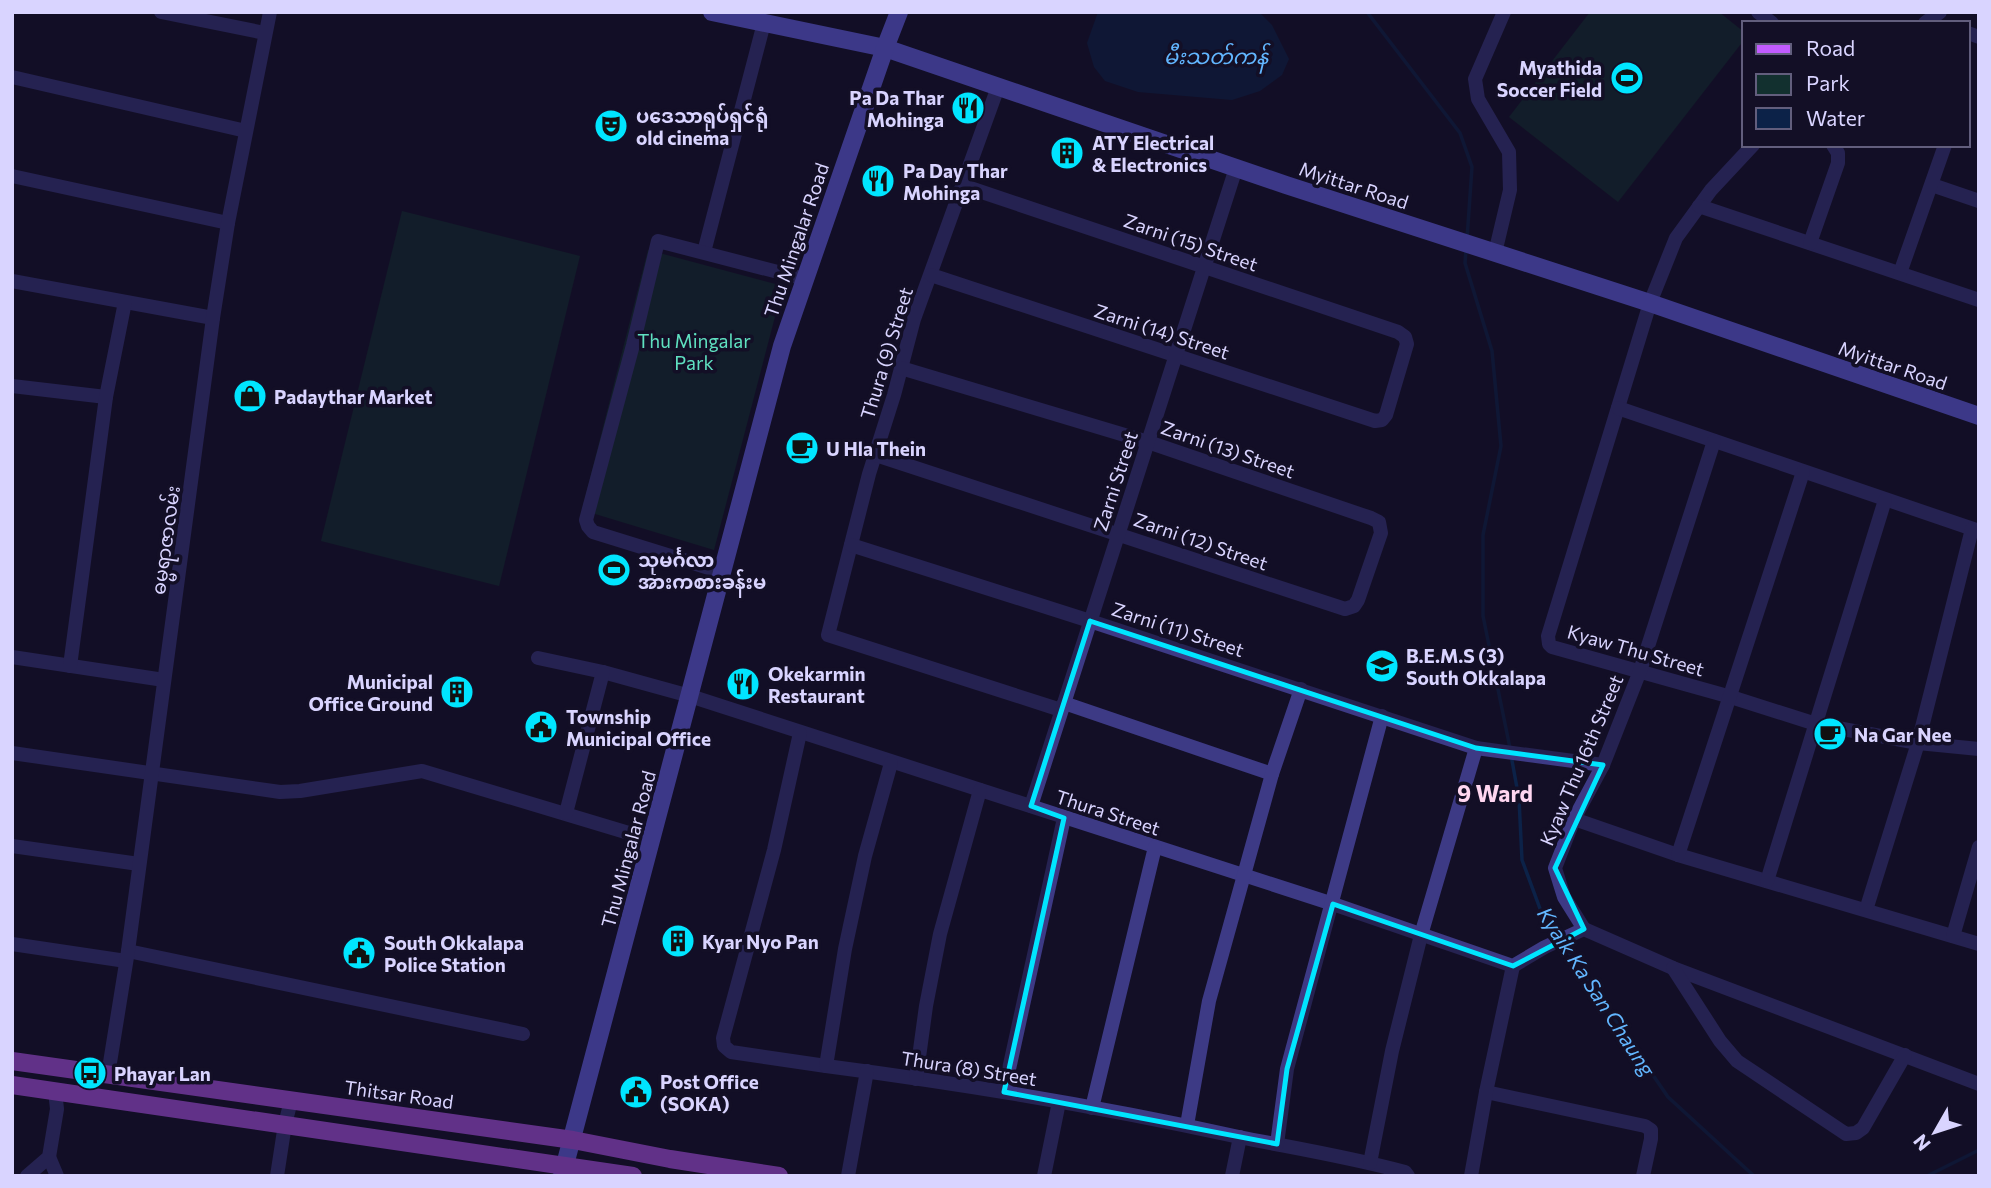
<svg xmlns="http://www.w3.org/2000/svg" width="1991" height="1188" font-family="Commissioner,'Noto Sans Myanmar',sans-serif">
	<style>
		.green { fill: #12302f }
		.water { fill: #0c2248 }
		.lines { fill: none; stroke-linecap: round; stroke-linejoin: round }
		.stream { stroke: #0c2248; stroke-width: 3.5 }
		.minor { stroke: #3d3a85; stroke-width: 14 }
		.secondary { stroke: #6f6bff; stroke-width: 18 }
		.primary { stroke: #c25bff; stroke-width: 18 }
		.marked { fill: none; stroke: #00e5ff; stroke-width: 5; stroke-linejoin: round }
		.labels { text-anchor: middle; dominant-baseline: central; stroke-width: 7; stroke-linejoin: round; paint-order: stroke }
		.poi-label { font-size: 19px; font-weight: bold; fill: #d9d4ff; stroke: #130f26; text-anchor: start }
		.street-label { font-size: 19px; fill: #d9d4ff; stroke: #130f26 }
		.park-label { font-size: 19px; fill: #5fe0c0; stroke: #130f26 }
		.water-label { font-size: 21px; font-style: italic; fill: #62b6ff; stroke: #130f26 }
		.quarter-label { font-size: 23px; font-weight: bold; fill: #ffd6f0; stroke: #130f26 }
	</style>
	<rect width="100%" height="100%" fill="#130f26"/>
	<g class="green">
		<polygon points="1590,12 1719,12 1744,32 1744,40 1618,202 1509,117"/>
		<polygon points="402,211 580,256 499,586 321,541"/>
		<polygon points="648,250 783,286 714,550 582,510"/>
	</g>
	<polygon class="water" points="1098,12 1259,12 1272,25 1289,59 1282,75 1260,91 1232,100 1138,92 1105,81 1094,67 1087,43"/>
	<g class="lines">
		<g class="stream">
			<polyline points="1367,12 1460,133 1472,167 1467,239"/>
			<polyline points="1466,250 1465,263 1492,351 1501,446 1483,535 1483,616 1510,748"/>
			<polyline points="1511,755 1519,799 1522,860 1542,914 1558,938"/>
			<polyline points="1563,944 1668,1097 1754,1176"/>
			<polyline points="1927,1176 1979,1150"/>
		</g>
		<g class="minor">
			<polyline points="161,12 265,33"/>
			<polyline points="1758,12 1772,23"/>
			<polyline points="1925,23 1940,12"/>
			<polyline points="1968,33 1979,37"/>
			<polyline points="12,77 246,131"/>
			<polyline points="998,87 914,319 894,395 869,474 828,635 1061,710"/>
			<polyline points="1753,145 1711,190 1676,238 1650,303 1548,636 1549,644 1552,647 1731,697 1816,724 1918,743 1979,749"/>
			<polyline points="12,176 228,223"/>
			<polyline points="1932,185 1979,201"/>
			<polyline points="1699,206 1979,300"/>
			<polyline points="1810,243 1838,163 1838,153 1833,145"/>
			<polyline points="704,252 764,23"/>
			<polyline points="1495,253 1510,190 1509,152 1478,99 1475,79 1504,12"/>
			<polyline points="1900,273 1945,145"/>
			<polyline points="931,275 1375,421 1382,420 1386,415 1407,344 1405,337 1398,332 964,186"/>
			<polyline points="12,281 213,318"/>
			<polyline points="12,386 106,397"/>
			<polyline points="1618,408 1979,531"/>
			<polyline points="876,455 1345,609 1354,606 1358,600 1381,533 1379,522 1371,518 1148,442 901,368"/>
			<polyline points="851,545 1090,621 1476,748 1603,765"/>
			<polyline points="722,572 593,532 588,526 586,520 633,345 658,241 805,279"/>
			<polyline points="12,657 164,680"/>
			<polyline points="538,658 603,672 690,696 1333,904 1513,966 1545,947 1584,929 1673,968 1979,1084"/>
			<polyline points="70,666 106,397 125,302"/>
			<polyline points="1064,703 1272,774"/>
			<polyline points="800,733 774,850 723,1038 724,1046 731,1052 826,1066"/>
			<polyline points="12,753 280,792 300,791 422,771 652,840"/>
			<path d="M 891,763 L 865,856 L 845,949 L 826,1066 C 964,1084 1103,1107 1239,1137 C 1294,1148 1350,1157 1405,1172 L 1408,1176"/>
			<polyline points="1031,806 1236,168"/>
			<polyline points="566,813 603,672"/>
			<polyline points="1574,819 1678,855 1979,944"/>
			<polyline points="12,846 139,864"/>
			<polyline points="1678,855 1803,472"/>
			<polyline points="1767,881 1885,500"/>
			<polyline points="1866,910 1918,743 1972,529"/>
			<polyline points="1584,929 1564,897 1555,868 1574,819 1603,765 1640,671 1714,441"/>
			<polyline points="1953,936 1979,847"/>
			<polyline points="12,944 126,961"/>
			<polyline points="128,951 523,1034"/>
			<polyline points="1673,968 1720,1041 1737,1061 1846,1134 1856,1133 1863,1128 1905,1055"/>
			<polyline points="108,1075 128,951 213,318 228,223 270,12"/>
			<polyline points="916,1079 926,1006 940,934 980,790"/>
			<polyline points="1004,1092 1064,818"/>
			<polyline points="1486,1092 1645,1126 1651,1130 1651,1139 1643,1176"/>
			<polyline points="1092,1108 1155,847"/>
			<polyline points="1187,1125 1209,1001 1272,774 1301,689"/>
			<polyline points="1277,1144 1287,1069 1382,716"/>
			<polyline points="49,1157 57,1176"/>
			<polyline points="1370,1163 1392,1051 1421,935 1476,748"/>
			<polyline points="27,1176 49,1157 57,1109 55,1091"/>
			<polyline points="277,1176 285,1124 291,1101"/>
			<polyline points="848,1176 867,1071"/>
			<polyline points="1044,1176 1059,1102"/>
			<polyline points="1232,1176 1240,1137"/>
			<polyline points="1471,1176 1486,1092 1513,966"/>
		</g>
		<g class="secondary">
			<polyline points="712,12 885,48 1286,185 1650,303 1979,416"/>
			<polyline points="562,1176 782,346 885,48 899,12"/>
		</g>
		<g class="primary">
			<polyline points="12,1061 573,1140 670,1159 779,1176"/>
			<polyline points="12,1085 633,1176"/>
		</g>
	</g>
	<path d="M0 0H1991V1188H0ZM 1090,621 L 1476,748 L 1603,765 L 1555,868 L 1584,929 L 1513,966 L 1333,904 L 1287,1069 L 1277,1144 L 1004,1092 L 1064,818 L 1031,806 Z" fill="#130f26" fill-opacity=".55" fill-rule="evenodd"/>
	<path class="marked" d="M 1090,621 L 1476,748 L 1603,765 L 1555,868 L 1584,929 L 1513,966 L 1333,904 L 1287,1069 L 1277,1144 L 1004,1092 L 1064,818 L 1031,806 Z"/>
	<defs>
		<symbol id="stadium-disc" viewBox="-11 -11 22 22"><circle r="9.5" fill="#00e5ff" stroke="#130f26"/><path d="M0-5a6.5 5 0 1 0 0 10a6.5 5 0 1 0 0-10ZM-3.5-1.8h7v3.6h-7Z" fill="#111"/></symbol>
		<symbol id="restaurant-disc" viewBox="-11 -11 22 22"><circle r="9.5" fill="#00e5ff" stroke="#130f26"/><path d="M-5-6h1v4h1v-4h1v4h1v-4h1v5L-1.5 .5V6h-2V.5L-5-1ZM5-6V6H3V1.5H1.5Q1.5-4 5-6Z" fill="#111"/></symbol>
		<symbol id="theatre-disc" viewBox="-11 -11 22 22"><circle r="9.5" fill="#00e5ff" stroke="#130f26"/><path d="M-5-5.5Q0-4 5-5.5V0Q5 5 0 6Q-5 5-5 0ZM-3.3-2.5H-1v1.5H-3.3ZM1-2.5H3.3v1.5H1ZM-2.8 1Q0 5.5 2.8 1Z" fill="#111"/></symbol>
		<symbol id="building-disc" viewBox="-11 -11 22 22"><circle r="9.5" fill="#00e5ff" stroke="#130f26"/><path d="M-4-6H4V6H1V3H-1V6H-4ZM-2.5-4.3h1.7v1.8h-1.7ZM.8-4.3h1.7v1.8H.8ZM-2.5-1h1.7V.8h-1.7ZM.8-1h1.7V.8H.8Z" fill="#111"/></symbol>
		<symbol id="shop-disc" viewBox="-11 -11 22 22"><circle r="9.5" fill="#00e5ff" stroke="#130f26"/><path d="M-5-2.5h2.3a2.7 3.5 0 0 1 5.4 0H5L5.5 6h-11ZM-1.5-2.5h3a1.5 2.3 0 0 0-3 0Z" fill="#111"/></symbol>
		<symbol id="cafe-disc" viewBox="-11 -11 22 22"><circle r="9.5" fill="#00e5ff" stroke="#130f26"/><path d="M-5.5-4.5H6V0H3Q3 3.5 0 3.5H-2.5Q-5.5 3.5-5.5 0ZM3-3.2v2h1.7v-2ZM-6 4.5H4V6H-6Z" fill="#111"/></symbol>
		<symbol id="school-disc" viewBox="-11 -11 22 22"><circle r="9.5" fill="#00e5ff" stroke="#130f26"/><path d="M0-5L7-2L0 1L-7-2ZM-4 1L0 2.5L4 1V4Q0 6-4 4Z" fill="#111"/></symbol>
		<symbol id="civic-disc" viewBox="-11 -11 22 22"><circle r="9.5" fill="#00e5ff" stroke="#130f26"/><path d="M-.6-6.5H3V-4.5H.6V-3L4-1V1h2V6H-6V1h2V-1L-.6-3ZM-1.2 2.5V6h2.4V2.5Z" fill="#111"/></symbol>
		<symbol id="bus-disc" viewBox="-11 -11 22 22"><circle r="9.5" fill="#00e5ff" stroke="#130f26"/><path d="M-5-6H5V4H4V6H2V4H-2V6H-4V4H-5ZM-3.5-4V0h7V-4ZM-3.5 1.2v1.5H-2V1.2ZM2 1.2v1.5H3.5V1.2Z" fill="#111"/></symbol>
	</defs>
	<g fill-rule="evenodd">
		<use href="#stadium-disc" x="1608" y="59" width="38" height="38"/>
		<use href="#restaurant-disc" x="949" y="89" width="38" height="38"/>
		<use href="#theatre-disc" x="592" y="107" width="38" height="38"/>
		<use href="#building-disc" x="1048" y="134" width="38" height="38"/>
		<use href="#restaurant-disc" x="859" y="162" width="38" height="38"/>
		<use href="#shop-disc" x="231" y="377" width="38" height="38"/>
		<use href="#cafe-disc" x="783" y="429" width="38" height="38"/>
		<use href="#stadium-disc" x="595" y="551" width="38" height="38"/>
		<use href="#school-disc" x="1363" y="647" width="38" height="38"/>
		<use href="#restaurant-disc" x="724" y="665" width="38" height="38"/>
		<use href="#building-disc" x="438" y="673" width="38" height="38"/>
		<use href="#civic-disc" x="522" y="708" width="38" height="38"/>
		<use href="#cafe-disc" x="1811" y="715" width="38" height="38"/>
		<use href="#building-disc" x="659" y="922" width="38" height="38"/>
		<use href="#civic-disc" x="340" y="934" width="38" height="38"/>
		<use href="#bus-disc" x="71" y="1054" width="38" height="38"/>
		<use href="#civic-disc" x="617" y="1073" width="38" height="38"/>
	</g>
	<g class="labels">
		<g class="poi-label">
			<text x="1602" y="67" text-anchor="end">Myathida<tspan x="1602" dy="22">Soccer Field</tspan></text>
			<text x="944" y="97" text-anchor="end">Pa Da Thar<tspan x="944" dy="22">Mohinga</tspan></text>
			<text x="636" y="115">ပဒေသာရုပ်ရှင်ရုံ<tspan x="636" dy="22">old cinema</tspan></text>
			<text x="1092" y="142">ATY Electrical<tspan x="1092" dy="22">&amp; Electronics</tspan></text>
			<text x="903" y="170">Pa Day Thar<tspan x="903" dy="22">Mohinga</tspan></text>
			<text x="274" y="396">Padaythar Market</text>
			<text x="826" y="448">U Hla Thein</text>
			<text x="638" y="559">သုမင်္ဂလာ<tspan x="638" dy="22">အားကစားခန်းမ</tspan></text>
			<text x="1406" y="655">B.E.M.S (3)<tspan x="1406" dy="22">South Okkalapa</tspan></text>
			<text x="768" y="673">Okekarmin<tspan x="768" dy="22">Restaurant</tspan></text>
			<text x="433" y="681" text-anchor="end">Municipal<tspan x="433" dy="22">Office Ground</tspan></text>
			<text x="566" y="716">Township<tspan x="566" dy="22">Municipal Office</tspan></text>
			<text x="1854" y="734">Na Gar Nee</text>
			<text x="702" y="941">Kyar Nyo Pan</text>
			<text x="384" y="942">South Okkalapa<tspan x="384" dy="22">Police Station</tspan></text>
			<text x="114" y="1073">Phayar Lan</text>
			<text x="660" y="1081">Post Office<tspan x="660" dy="22">(SOKA)</tspan></text>
		</g>
		<g class="street-label">
			<text transform="translate(1354 185) rotate(18)">Myittar Road</text>
			<text transform="translate(796 240) rotate(-71)">Thu Mingalar Road</text>
			<text transform="translate(1191 242) rotate(19)">Zarni (15) Street</text>
			<text transform="translate(1162 331) rotate(18)">Zarni (14) Street</text>
			<text transform="translate(886 353) rotate(-73)">Thura (9) Street</text>
			<text transform="translate(1893 365) rotate(19)">Myittar Road</text>
			<text transform="translate(1228 449) rotate(19)">Zarni (13) Street</text>
			<text transform="translate(1115 481) rotate(-72)">Zarni Street</text>
			<text transform="translate(165 540) rotate(-82)">ဓမ္မရာဇာလမ်း</text>
			<text transform="translate(1201 541) rotate(19)">Zarni (12) Street</text>
			<text transform="translate(1178 629) rotate(18)">Zarni (11) Street</text>
			<text transform="translate(1636 650) rotate(16)">Kyaw Thu Street</text>
			<text transform="translate(1581 760) rotate(-67)">Kyaw Thu 16th Street</text>
			<text transform="translate(1108 812) rotate(18)">Thura Street</text>
			<text transform="translate(628 849) rotate(-75)">Thu Mingalar Road</text>
			<text transform="translate(969 1068) rotate(9)">Thura (8) Street</text>
			<text transform="translate(399 1094) rotate(8)">Thitsar Road</text>
		</g>
		<g class="park-label">
			<text x="694" y="340">Thu Mingalar<tspan x="694" dy="22">Park</tspan></text>
		</g>
		<g class="water-label">
			<text x="1216" y="55">မီးသတ်ကန်</text>
			<text transform="translate(1597 991) rotate(57)">Kyaik Ka San Chaung</text>
		</g>
		<g class="quarter-label">
			<text x="1495" y="793">9 Ward</text>
		</g>
	</g>
	<rect width="1991" height="1188" fill="none" stroke="#d9d4ff" stroke-width="28"/>
	<rect x="1742" y="21" width="228" height="126" fill="#130f26" stroke="#625e7d" stroke-width="2"/>
	<rect x="1756" y="44" width="35" height="10" fill="#c25bff" stroke="#625e7d" stroke-width="2"/>
	<text x="1806" y="56" font-size="21" fill="#d9d4ff">Road</text>
	<rect x="1756" y="74" width="35" height="21" fill="#12302f" stroke="#625e7d" stroke-width="2"/>
	<text x="1806" y="91" font-size="21" fill="#d9d4ff">Park</text>
	<rect x="1756" y="108" width="35" height="21" fill="#0c2248" stroke="#625e7d" stroke-width="2"/>
	<text x="1806" y="126" font-size="21" fill="#d9d4ff">Water</text>
	<g transform="translate(1935 1132) rotate(231)" stroke="#130f26" stroke-width="5" paint-order="stroke">
	<path d="M0-5L12 26L0 18L-12 26Z" fill="#d9d4ff"/>
	<text y="-10" font-size="19" font-weight="bold" text-anchor="middle" fill="#d9d4ff">N</text>
	</g>
</svg>
